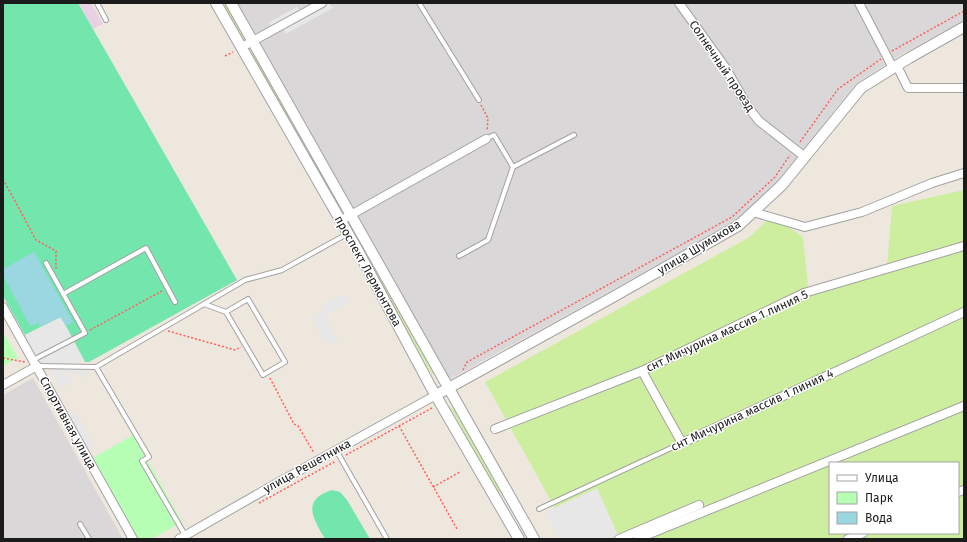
<svg xmlns="http://www.w3.org/2000/svg" width="967" height="542" font-family="'Fira Sans',sans-serif">
	<style>
		.residential { fill: #d9d7d7 }
		.industrial { fill: #e8d0e5 }
		.grass { fill: #cdee9e; fill-rule: evenodd }
		.park { fill: #b6ffb5 }
		.pitch { fill: #73e6ae }
		.parking { fill: #e7e7e7 }
		.water { fill: #9ad7e0 }
		.lines { fill: none; stroke-linecap: round; stroke-linejoin: round }
		.service-casing { stroke: #a2a2a2; stroke-width: 6 }
		.minor-casing { stroke: #a2a2a2; stroke-width: 10 }
		.tertiary-casing { stroke: #a2a2a2; stroke-width: 12 }
		.path { stroke: #ff5f5e; stroke-width: 1.5; stroke-dasharray: 2 2; stroke-linecap: butt }
		.service { stroke: #fff; stroke-width: 4 }
		.minor { stroke: #fff; stroke-width: 8 }
		.tertiary { stroke: #fff; stroke-width: 10 }
		.labels { text-anchor: middle; dominant-baseline: central; stroke-width: 3; stroke-linejoin: round; paint-order: stroke }
		.street-label { font-size: 12px; fill: #1b1b1b; stroke: #fff }
	</style>
	<rect width="100%" height="100%" fill="#eee7de"/>
	<g class="residential">
		<polygon points="238,3 964,3 964,20 907,51 857,83 829,117 779,182 735,222 452,378 446,376"/>
		<polygon points="33,378 123,539 3,539 3,395"/>
	</g>
	<polygon class="industrial" points="78,3 91,3 103,24 93,29"/>
	<g class="grass">
		<polygon points="222,3 225,3 245,38 242,39"/>
		<polygon points="253,53 340,206 337,207 251,54"/>
		<path d="M 964,190 L 964,539 L 572,539 L 485,382 L 748,238 L 772,216 L 803,237 L 809,296 L 887,268 L 892,206 ZM 830,463 L 958,463 L 958,533 L 830,533 Z"/>
		<polygon points="352,228 435,373 432,374 350,229"/>
		<polygon points="454,406 501,491 498,493 451,408"/>
	</g>
	<g class="park">
		<polygon points="3,332 18,358 3,366"/>
		<polygon points="133,435 182,522 151,539 138,539 93,458"/>
	</g>
	<g class="pitch">
		<polygon points="3,3 78,3 237,280 89,362 85,362 61,317 25,335 3,296"/>
		<path d="M 332,490 L 340,492 L 347,500 L 370,539 L 325,539 C 313,518 301,500 332,490 Z"/>
	</g>
	<g class="parking">
		<polygon points="329,3 333,8 286,34 283,29"/>
		<polygon points="297,7 300,12 272,27 269,22"/>
		<polygon points="341,295 345,297 348,303 324,316 339,343 324,342 311,317 322,311 323,305"/>
		<polygon points="61,317 85,362 40,363 25,335"/>
		<polygon points="49,366 83,367 88,375 80,379 75,371 68,375 72,383 60,389"/>
		<polygon points="76,412 94,445 85,450 67,418"/>
		<polygon points="597,488 618,535 609,539 560,539 545,512"/>
	</g>
	<polygon class="water" points="34,252 73,322 66,326 60,317 40,327 38,323 30,326 3,275 3,269"/>
	<g class="lines">
		<defs>
			<g id="service">
				<polyline points="97,3 106,20"/>
				<polyline points="419,3 479,100"/>
				<polyline points="486,139 494,135 513,167"/>
				<polyline points="459,256 488,240 513,167 574,135"/>
				<polyline points="63,294 146,248 175,302"/>
				<polyline points="204,304 245,280 282,270 347,234"/>
				<polyline points="33,360 85,333 46,263"/>
				<polyline points="37,366 96,367"/>
				<polyline points="336,450 387,539"/>
				<polyline points="539,509 682,443"/>
				<polyline points="80,524 89,539"/>
				<polyline points="185,535 142,461 149,457 96,367 204,304 226,312 263,375 285,362 248,299 226,312"/>
			</g>
			<g id="minor">
				<polyline points="679,3 725,67 748,107 759,121 805,157"/>
				<polyline points="859,3 893,68"/>
				<polyline points="242,47 322,3"/>
				<polyline points="897,66 908,88 964,88"/>
				<polyline points="753,212 805,227 862,212 932,183 964,173"/>
				<polyline points="340,221 486,139"/>
				<polyline points="3,307 133,539"/>
				<polyline points="642,371 682,443 964,312"/>
				<polyline points="3,385 37,366"/>
				<polyline points="495,429 642,371 804,293 964,246"/>
				<polyline points="958,492 964,490"/>
				<polyline points="179,539 277,483 436,395"/>
				<polyline points="619,539 699,505"/>
				<polyline points="637,539 964,406"/>
				<polyline points="848,539 863,533"/>
			</g>
			<g id="tertiary">
				<polyline points="216,3 358,251 432,389 519,539"/>
				<polyline points="231,3 534,539"/>
				<polyline points="436,395 613,297 738,226 782,185 861,88 909,58 964,27"/>
			</g>
		</defs>
		<use href="#service" class="service-casing"/>
		<use href="#minor" class="minor-casing"/>
		<use href="#tertiary" class="tertiary-casing"/>
		<g class="path">
			<polyline points="892,51 964,11"/>
			<polyline points="225,56 233,52"/>
			<polyline points="481,105 488,118 487,131"/>
			<polyline points="800,142 838,89 881,59"/>
			<polyline points="3,179 36,240 56,251 56,269"/>
			<polyline points="90,330 162,291"/>
			<polyline points="168,331 235,350 241,347"/>
			<polyline points="3,358 25,362"/>
			<polyline points="463,370 467,362 732,217 775,177 790,155"/>
			<polyline points="270,378 294,424 298,426 314,453"/>
			<polyline points="399,426 457,529"/>
			<polyline points="346,455 432,408"/>
			<polyline points="433,487 460,472"/>
			<polyline points="259,503 336,461"/>
		</g>
		<use href="#service" class="service"/>
		<use href="#minor" class="minor"/>
		<use href="#tertiary" class="tertiary"/>
	</g>
	<g class="labels">
		<g class="street-label">
			<text transform="translate(722 66) rotate(56)">Солнечный проезд</text>
			<text transform="translate(699 247) rotate(-31)">улица Шумакова</text>
			<text transform="translate(368 271) rotate(61)">проспект Лермонтова</text>
			<text transform="translate(727 331) rotate(-25)">снт Мичурина массив 1 линия 5</text>
			<text transform="translate(752 410) rotate(-25)">снт Мичурина массив 1 линия 4</text>
			<text transform="translate(68 423) rotate(61)">Спортивная улица</text>
			<text transform="translate(307 466) rotate(-29)">улица Решетника</text>
		</g>
	</g>
	<rect width="967" height="542" fill="none" stroke="#1b1b1b" stroke-width="8"/>
	<rect x="829" y="462" width="130" height="72" fill="#ffffff" stroke="#a4a4a4"/>
	<rect x="837" y="475" width="20" height="6" fill="#ffffff" stroke="#a4a4a4"/>
	<text x="865" y="482" font-size="12" fill="#1b1b1b">Улица</text>
	<rect x="837" y="492" width="20" height="12" fill="#b6ffb5" stroke="#a4a4a4"/>
	<text x="865" y="502" font-size="12" fill="#1b1b1b">Парк</text>
	<rect x="837" y="512" width="20" height="12" fill="#9ad7e0" stroke="#a4a4a4"/>
	<text x="865" y="522" font-size="12" fill="#1b1b1b">Вода</text>
</svg>
